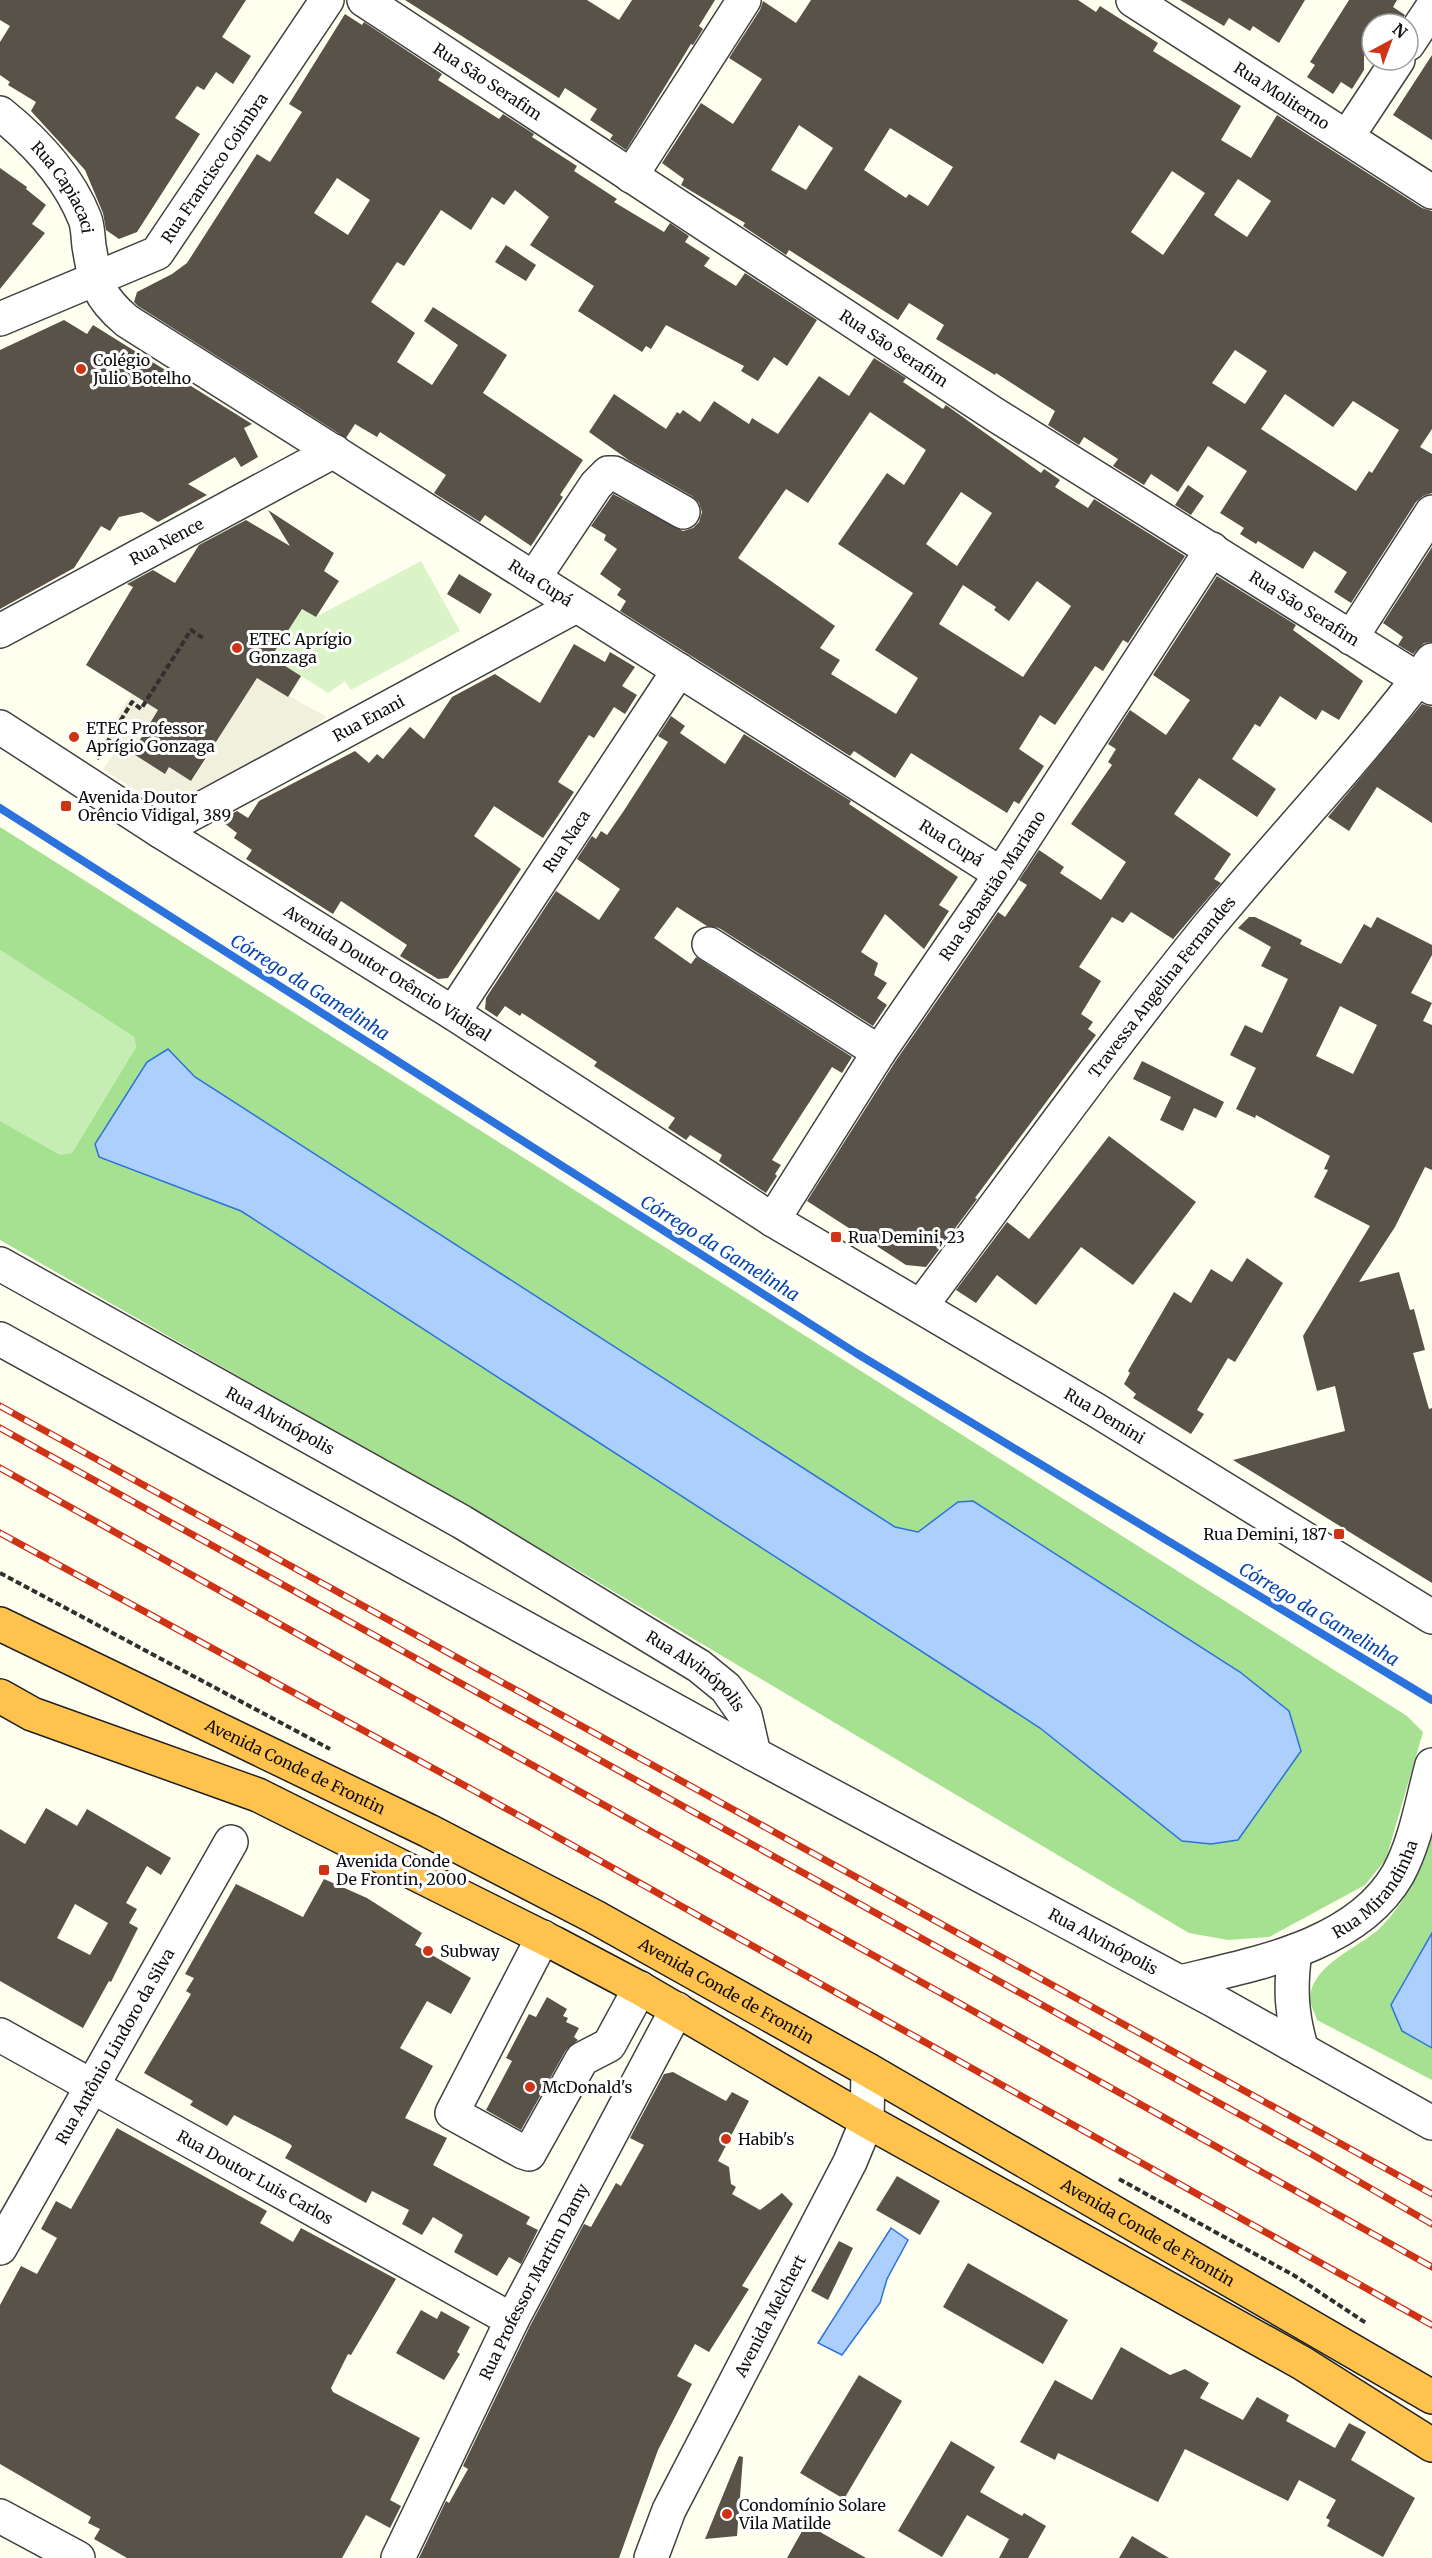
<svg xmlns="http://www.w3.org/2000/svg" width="1432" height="2558" font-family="Merriweather,serif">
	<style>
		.green { fill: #c6eeb4 }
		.forest { fill: #a5e191; fill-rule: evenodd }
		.pitch { fill: #dbf4c7 }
		.plaza { fill: #f1f0dc }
		.water { fill: #adcffd; stroke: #2c72dc; stroke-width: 1.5 }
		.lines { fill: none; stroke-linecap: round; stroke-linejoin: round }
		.stream { stroke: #2c72dc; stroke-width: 8 }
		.building { fill: #585249; fill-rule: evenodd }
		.minor-casing { stroke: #414141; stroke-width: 36 }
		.highway-casing { stroke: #1f1f1f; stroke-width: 36 }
		.path { stroke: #303030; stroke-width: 4; stroke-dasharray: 6 3; stroke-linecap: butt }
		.minor { stroke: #fff; stroke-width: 33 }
		.highway { stroke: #ffc24d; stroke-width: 33 }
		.rail-casing { stroke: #ce3316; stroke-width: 7 }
		.rail { stroke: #fff; stroke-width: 4.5; stroke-dasharray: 14; stroke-linecap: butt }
		.poi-dot { fill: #ce3316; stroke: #fff; stroke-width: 2 }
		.labels { text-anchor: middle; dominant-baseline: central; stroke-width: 6; stroke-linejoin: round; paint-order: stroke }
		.street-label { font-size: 16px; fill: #0e0e0e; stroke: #fff }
		.poi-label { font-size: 16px; fill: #0e0e0e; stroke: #fff; text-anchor: start }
		.water-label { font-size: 18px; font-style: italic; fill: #0945ae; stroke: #fff }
	</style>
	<rect width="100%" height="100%" fill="#ffffef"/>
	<polygon class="green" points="0,950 134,1037 136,1047 72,1153 60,1156 0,1121"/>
	<g class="forest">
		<path d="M 0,827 L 1407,1716 L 1423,1732 L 1386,1859 L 1365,1885 L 1269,1937 L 1228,1940 L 1189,1933 L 579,1571 L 0,1240 L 0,1121 L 60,1155 L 72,1153 L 136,1047 L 134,1037 L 0,950 ZM 168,1049 L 195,1077 L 895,1527 L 918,1532 L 958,1502 L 1182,1841 L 1040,1728 L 241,1211 L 99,1157 Z"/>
		<path d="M 1432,1836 L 1432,1933 L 1391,2005 L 1402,2031 L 1432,2048 L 1432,2080 L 1317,2020 C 1315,2014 1310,2004 1310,1998 C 1312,1964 1359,1948 1380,1928 C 1402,1907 1425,1866 1432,1836 Z"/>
	</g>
	<polygon class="pitch" points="421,561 460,631 351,690 345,681 328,693 271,657 302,609 316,617"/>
	<polygon class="plaza" points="206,634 136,746 192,781 257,678 327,717 217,797 177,817 103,769 115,752 101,743 132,693"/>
	<g class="water">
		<polygon points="168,1049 195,1077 895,1527 918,1532 958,1502 973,1501 1240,1672 1289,1711 1301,1751 1238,1840 1211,1844 1182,1841 1040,1728 241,1211 99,1157 95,1144 147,1062"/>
		<polygon points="1432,1933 1432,2048 1402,2031 1391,2005"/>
		<polygon points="891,2228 908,2240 887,2279 880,2303 842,2355 818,2343"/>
	</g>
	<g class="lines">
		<polyline class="stream" points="0,808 856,1353 1432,1700"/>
	</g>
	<g class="building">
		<polygon points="0,0 246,0 222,37 251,56 233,84 216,72 204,90 197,86 175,118 200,134 137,232 119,239 106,230 103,213 85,170 31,111 36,102 8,85 10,82 0,75 0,42 10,26 0,20"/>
		<polygon points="405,0 587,0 619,20 632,0 715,0 699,26 703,29 693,45 691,44 626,150 610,139 613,135 590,120 597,109 565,88 559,98"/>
		<path d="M 811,0 L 1078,0 L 1096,12 L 1100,6 L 1158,43 L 1153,51 L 1241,106 L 1221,140 L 1251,158 L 1277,115 L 1422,208 L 1432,211 L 1432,429 L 1420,447 L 1432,454 L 1432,493 L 1423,496 L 1416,502 L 1351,603 L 1334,592 L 1347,572 L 1314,551 L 1303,569 L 1258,541 L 1256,544 L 1240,534 L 1244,528 L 1220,513 L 1247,471 L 1208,446 L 1178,492 L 1151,474 L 1144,485 L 1113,466 L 1118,459 L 1084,437 L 1079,445 L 1048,425 L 1055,411 L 996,373 L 995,375 L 936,339 L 944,325 L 909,303 L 898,320 L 789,250 L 786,255 L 743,226 L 745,223 L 681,185 L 684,179 L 662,163 L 701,103 L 733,124 L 762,79 L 729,58 L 760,10 L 763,1 L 796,23 ZM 799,125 L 833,148 L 806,190 L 771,170 ZM 890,128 L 953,167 L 928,206 L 909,194 L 906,198 L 864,170 ZM 1172,171 L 1205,193 L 1163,255 L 1131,232 ZM 1238,179 L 1271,201 L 1247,237 L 1214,215 ZM 1235,350 L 1267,371 L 1245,404 L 1212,383 ZM 1285,394 L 1333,427 L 1353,401 L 1399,430 L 1372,473 L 1369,471 L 1356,491 L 1261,429 Z"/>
		<polygon points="1180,0 1305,0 1279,43 1253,26 1250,31 1229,18 1224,26"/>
		<polygon points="1349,0 1397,0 1393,7 1405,15 1399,24 1372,24 1372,59 1364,55 1364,70 1352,89 1341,82 1333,94 1307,77 1315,65 1310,62"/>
		<path d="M 345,14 L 362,25 L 364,22 L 442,74 L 438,80 L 499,119 L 503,114 L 534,134 L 532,137 L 577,166 L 574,171 L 617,199 L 614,202 L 664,232 L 670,223 L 689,236 L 685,242 L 710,258 L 704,266 L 736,286 L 745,273 L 817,320 L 787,366 L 774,357 L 758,381 L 741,371 L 744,366 L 666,325 L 651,349 L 646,346 L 642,352 L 578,311 L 594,286 L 530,245 L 549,217 L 515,190 L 504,205 L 492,197 L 471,230 L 441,210 L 404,266 L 397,262 L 371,302 L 415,333 L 397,362 L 432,385 L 458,345 L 424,321 L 433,307 L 507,355 L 483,393 L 583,460 L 560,495 L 563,497 L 531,546 L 485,515 L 480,522 L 434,493 L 446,475 L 380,432 L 377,437 L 355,424 L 346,438 L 138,306 L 134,302 L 137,292 L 172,274 L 187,263 L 257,154 L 270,162 L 302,112 L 289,104 ZM 337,178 L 370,200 L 348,235 L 314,213 Z"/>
		<polygon points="1432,55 1432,140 1393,115"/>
		<polygon points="0,168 27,187 26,189 46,205 32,224 45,233 0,289"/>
		<polygon points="506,245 536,265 526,281 495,262"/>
		<polygon points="64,320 87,334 93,325 252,424 244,428 258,457 241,467 235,457 188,484 207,495 158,522 142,512 119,517 110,531 101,526 74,568 0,609 0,350"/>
		<path d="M 874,358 L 906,378 L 903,382 L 943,409 L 946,405 L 1041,473 L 1044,469 L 1060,480 L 1055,487 L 1088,508 L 1094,499 L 1185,556 L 1128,643 L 1123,640 L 1103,671 L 1095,666 L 1055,725 L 1040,715 L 1019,749 L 1044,766 L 1019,804 L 1014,801 L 1007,813 L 911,753 L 895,778 L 854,751 L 850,756 L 620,611 L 626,601 L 617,595 L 621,589 L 600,574 L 617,549 L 604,540 L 606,535 L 591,526 L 613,494 L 683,531 L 693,528 L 699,522 L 702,512 L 699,503 L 692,496 L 630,461 L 589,432 L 614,394 L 666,429 L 677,412 L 680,414 L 683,410 L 700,422 L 714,401 L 749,424 L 752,418 L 778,434 L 819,376 L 849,396 ZM 870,412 L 926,450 L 904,485 L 887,473 L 838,544 L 913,593 L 875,650 L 918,678 L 896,714 L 831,674 L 840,660 L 820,648 L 835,626 L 738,558 L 786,489 L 808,503 ZM 961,492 L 992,513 L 957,566 L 926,544 ZM 1037,581 L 1071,606 L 1023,677 L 939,624 L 963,585 L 996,607 L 994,610 L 1009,621 Z"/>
		<polygon points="1188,485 1204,496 1191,515 1175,505"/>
		<polygon points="268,510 334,553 324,571 339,581 316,617 302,609 271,657 301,676 288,697 257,678 191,781 169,767 165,774 132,753 158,710 86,665 133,587 127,584 153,570 175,583 199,545 246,520 290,546"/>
		<polygon points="1432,547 1432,642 1424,643 1413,654 1398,645 1403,637 1383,623"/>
		<polygon points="459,574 492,594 480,614 447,594"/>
		<polygon points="1217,576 1296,625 1293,630 1363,681 1339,720 1322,710 1316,720 1280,696 1260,727 1255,724 1232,759 1276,789 1257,817 1199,778 1174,814 1231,854 1214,879 1221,883 1173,939 1131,912 1123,923 1112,917 1079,967 1101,981 1081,1014 1093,1022 1088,1029 1096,1035 975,1198 977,1199 926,1267 906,1265 807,1201 895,1062 998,912 1005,917 1027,885 1019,880 1039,850 1064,867 1060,873 1101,900 1126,862 1071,824 1112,765 1108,762 1116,749 1108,744 1130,710 1166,735 1190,700 1153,675"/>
		<polygon points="574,644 605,662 610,652 635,667 622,686 637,695 625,714 614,707 594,738 589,735 558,782 574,792 543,838 494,806 474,836 521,869 448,978 438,979 400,956 407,945 341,901 333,914 246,859 252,850 234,838 237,833 220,820 237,811 248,818 259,801 355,751 369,763 377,754 383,759 410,727 424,739 452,697 495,674 540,703"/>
		<polygon points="1422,704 1432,707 1432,823 1377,787 1349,831 1328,817"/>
		<polygon points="671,716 685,726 680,733 725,764 744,734 851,801 849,804 958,877 939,905 949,911 924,949 885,914 861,952 878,963 874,975 887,983 877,998 887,1005 873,1026 719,928 707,926 677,907 654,938 691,964 696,957 852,1057 842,1073 832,1067 772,1160 781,1165 775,1174 777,1176 766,1193 719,1161 722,1155 690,1135 686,1140 668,1128 675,1118 594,1066 597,1062 522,1013 520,1016 505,1006 497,1017 485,1009 486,998 556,891 599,920 620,889 577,859 592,836 596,839 601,831 607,835 623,812 668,742 658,736"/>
		<path d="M 1249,917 L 1255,917 L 1302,940 L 1300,944 L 1341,964 L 1364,924 L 1371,928 L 1377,917 L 1432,945 L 1432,955 L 1411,993 L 1432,1003 L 1423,1021 L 1432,1025 L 1432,1170 L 1425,1167 L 1395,1227 L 1359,1282 L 1399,1272 L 1410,1310 L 1414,1309 L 1425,1350 L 1413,1353 L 1429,1409 L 1432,1408 L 1432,1583 L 1233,1460 L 1345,1431 L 1335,1386 L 1317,1391 L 1303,1336 L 1370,1226 L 1314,1197 L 1328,1170 L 1324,1169 L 1330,1156 L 1256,1115 L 1255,1118 L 1236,1109 L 1256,1068 L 1230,1055 L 1245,1025 L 1262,1033 L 1288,979 L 1261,966 L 1271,947 L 1238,928 ZM 1340,1006 L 1377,1025 L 1353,1074 L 1316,1056 Z"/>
		<polygon points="1142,1061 1224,1102 1216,1118 1194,1108 1183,1131 1160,1120 1171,1097 1133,1079"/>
		<polygon points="1109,1136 1196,1202 1133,1285 1081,1247 1036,1305 997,1275 976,1303 956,1290 1007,1222 1029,1239"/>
		<polygon points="1247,1258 1283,1283 1235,1362 1228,1358 1197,1410 1204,1414 1191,1434 1133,1398 1136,1394 1124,1384 1130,1373 1128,1371 1174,1292 1191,1303 1211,1269 1232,1282"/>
		<path d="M 46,1808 L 77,1826 L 87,1809 L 171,1858 L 161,1875 L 147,1866 L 126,1903 L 137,1909 L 129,1923 L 138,1928 L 111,1982 L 109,1981 L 83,2028 L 0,1981 L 0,1829 L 25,1844 ZM 75,1904 L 108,1923 L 90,1955 L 57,1938 Z"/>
		<polygon points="324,1879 367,1898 422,1933 415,1945 471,1978 451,2014 427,2001 400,2048 433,2066 405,2118 447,2138 433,2165 530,2217 526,2224 538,2230 521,2264 509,2257 497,2276 454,2252 463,2235 433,2217 422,2235 402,2224 409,2210 372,2191 366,2203 285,2158 292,2146 290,2144 234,2115 227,2126 190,2105 193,2101 144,2073 191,1994 186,1991 194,1978 185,1974 236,1884 303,1917"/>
		<polygon points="547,1997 567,2009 563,2016 568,2018 566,2022 579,2028 574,2037 578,2040 566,2050 521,2130 486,2110 512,2061 506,2058 529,2014 536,2017"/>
		<polygon points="673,2072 726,2101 732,2092 749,2101 718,2161 729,2167 731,2184 736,2187 732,2194 760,2210 782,2193 793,2204 742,2286 749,2289 709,2352 695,2344 677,2376 692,2384 658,2450 619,2558 419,2558 446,2501 449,2503 468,2469 463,2466 529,2328 584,2224 591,2227 616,2183 621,2186 644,2145 630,2138 664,2074"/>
		<polygon points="117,2128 267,2211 260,2223 293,2242 301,2228 396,2279 351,2355 348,2354 331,2388 333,2392 420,2438 390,2500 401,2506 390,2528 366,2515 342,2558 127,2558 94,2539 100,2529 88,2523 91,2517 0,2464 0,2305 21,2266 37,2274 57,2238 41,2229 56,2201 71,2209"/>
		<polygon points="897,2176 940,2201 920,2235 876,2210"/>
		<polygon points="839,2241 853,2248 828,2300 811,2291"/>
		<polygon points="968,2263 1068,2320 1043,2364 943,2307"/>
		<polygon points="421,2310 437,2319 441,2311 470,2327 457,2352 460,2354 444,2380 396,2353"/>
		<polygon points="1121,2347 1170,2375 1185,2369 1209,2383 1200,2398 1243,2420 1257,2397 1289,2415 1286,2421 1335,2448 1349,2423 1366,2432 1351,2460 1415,2498 1383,2557 1327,2526 1330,2520 1326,2518 1336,2500 1299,2480 1288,2501 1185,2449 1158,2502 1058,2453 1055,2460 1020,2442 1055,2380 1092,2400"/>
		<polygon points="859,2375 902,2401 844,2499 800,2473"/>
		<polygon points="951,2441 995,2467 980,2492 1022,2516 1024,2513 1046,2526 1028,2558 999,2558 1009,2539 967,2515 942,2557 898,2531"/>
		<polygon points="739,2456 743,2457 737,2536 705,2539"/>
		<polygon points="806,2524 866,2558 787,2558"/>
		<polygon points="1132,2536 1169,2558 1119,2558"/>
	</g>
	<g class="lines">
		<defs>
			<g id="minor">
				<path id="s1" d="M 364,0 L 994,414 L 1432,688"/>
				<path id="s2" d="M 1133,0 L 1432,192"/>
				<polyline points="1408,44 1432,8"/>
				<path id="s3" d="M 0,113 C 35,141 68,176 85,219 C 88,227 88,238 89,246 C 95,282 98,297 127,321 L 1001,874"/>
				<polyline points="1347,137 1398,60"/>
				<polyline points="631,176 744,0"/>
				<path id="s4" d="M 0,319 L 157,253 L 327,0"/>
				<polyline points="534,578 596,485 608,473 614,473 683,512"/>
				<path id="s5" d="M 0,631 L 334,451"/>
				<polyline points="1351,638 1432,512"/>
				<path id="s6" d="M 0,727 L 160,831 L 453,1013 L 773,1220 L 1096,1410 L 1432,1617"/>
				<path id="s7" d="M 160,831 L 576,606"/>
				<polyline points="709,944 879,1052"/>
				<path id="s8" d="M 453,1013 L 679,670"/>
				<path id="s9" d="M 773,1220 L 879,1052 L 1001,874 L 1212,549"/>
				<path id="s10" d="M 0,1264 L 462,1522 L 699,1666 L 726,1688 L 745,1715 L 754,1754"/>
				<path id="s11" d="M 921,1306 C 1016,1179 1108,1050 1208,927 C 1282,837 1363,754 1432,660"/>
				<path id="s12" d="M 0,1339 L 754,1754 L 1213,2000 L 1432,2123"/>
				<polyline points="543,1937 452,2113 523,2152 529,2154 582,2059 609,2045 640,1988"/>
				<path d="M 1295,1951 C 1290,1987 1291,2015 1302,2050"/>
				<path id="s13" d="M 1180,1982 C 1255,1964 1357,1946 1398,1874 C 1416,1841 1422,1801 1432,1765"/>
				<path id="s14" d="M 0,2035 L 512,2320"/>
				<path id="s15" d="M 0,2248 L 231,1842"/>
				<polyline points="0,2516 78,2558"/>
				<path id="s16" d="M 398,2558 L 512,2320 L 677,2009"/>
				<path id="s17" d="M 651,2558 L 669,2510 L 850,2162 L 867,2121 L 868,2070"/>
			</g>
			<g id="highway">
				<path id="s18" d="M 0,1624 L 429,1831 L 595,1917 L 868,2070 L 1432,2397"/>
				<polyline points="0,1696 32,1714 258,1795 554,1943 643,1990 867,2121 1302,2363 1432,2445"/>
			</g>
		</defs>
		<use href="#minor" class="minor-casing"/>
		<use href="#highway" class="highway-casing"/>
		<g class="path">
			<polyline points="97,759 132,702 141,709 191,630 203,638"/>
			<polyline points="0,1573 330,1749"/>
			<polyline points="1119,2179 1295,2276 1366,2323"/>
		</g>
		<use href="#minor" class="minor"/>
		<use href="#highway" class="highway"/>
		<defs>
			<g id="rail">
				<polyline points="0,1406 1432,2194"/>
				<polyline points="0,1428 1313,2155 1432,2224"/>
				<polyline points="0,1468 1432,2267"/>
				<polyline points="0,1533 473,1790 1432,2325"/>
			</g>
		</defs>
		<use href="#rail" class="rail-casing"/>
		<use href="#rail" class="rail"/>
	</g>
	<g class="poi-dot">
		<circle cx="81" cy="369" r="6"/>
		<circle cx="237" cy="648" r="6"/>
		<circle cx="74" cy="737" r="6"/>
		<rect x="60" y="800" width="12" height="12" rx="3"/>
		<rect x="830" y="1231" width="12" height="12" rx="3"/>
		<rect x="1333" y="1528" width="12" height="12" rx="3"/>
		<rect x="318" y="1864" width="12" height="12" rx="3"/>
		<circle cx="428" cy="1951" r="6"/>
		<circle cx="530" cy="2087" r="6"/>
		<circle cx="726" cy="2139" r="6"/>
		<circle cx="727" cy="2514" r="6"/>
	</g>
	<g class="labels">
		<g class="street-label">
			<text stroke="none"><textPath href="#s1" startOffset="148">Rua São Serafim</textPath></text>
			<text stroke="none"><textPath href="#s2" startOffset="177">Rua Moliterno</textPath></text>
			<text stroke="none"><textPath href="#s4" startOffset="273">Rua Francisco Coimbra</textPath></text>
			<text stroke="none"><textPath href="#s3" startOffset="99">Rua Capiacaci</textPath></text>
			<text stroke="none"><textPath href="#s1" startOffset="634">Rua São Serafim</textPath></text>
			<text stroke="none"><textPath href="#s5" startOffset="189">Rua Nence</textPath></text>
			<text stroke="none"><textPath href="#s3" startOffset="741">Rua Cupá</textPath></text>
			<text stroke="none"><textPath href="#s1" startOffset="1120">Rua São Serafim</textPath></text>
			<text stroke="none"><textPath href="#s7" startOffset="237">Rua Enani</textPath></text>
			<text stroke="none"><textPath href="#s8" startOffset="206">Rua Naca</textPath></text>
			<text stroke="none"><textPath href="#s3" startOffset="1227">Rua Cupá</textPath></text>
			<text stroke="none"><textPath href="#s9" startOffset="400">Rua Sebastião Mariano</textPath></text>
			<text stroke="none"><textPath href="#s6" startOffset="459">Avenida Doutor Orêncio Vidigal</textPath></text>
			<text stroke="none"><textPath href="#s11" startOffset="400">Travessa Angelina Fernandes</textPath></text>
			<text stroke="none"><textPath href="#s6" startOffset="1302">Rua Demini</textPath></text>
			<text stroke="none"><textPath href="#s10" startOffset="321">Rua Alvinópolis</textPath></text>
			<text stroke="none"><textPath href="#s10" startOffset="807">Rua Alvinópolis</textPath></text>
			<text stroke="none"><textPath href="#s18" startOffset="328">Avenida Conde de Frontin</textPath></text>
			<text stroke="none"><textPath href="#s13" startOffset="224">Rua Mirandinha</textPath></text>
			<text stroke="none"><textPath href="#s12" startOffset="1257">Rua Alvinópolis</textPath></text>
			<text stroke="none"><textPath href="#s18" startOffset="814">Avenida Conde de Frontin</textPath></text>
			<text stroke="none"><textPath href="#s15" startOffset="232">Rua Antônio Lindoro da Silva</textPath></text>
			<text stroke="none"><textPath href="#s14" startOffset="292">Rua Doutor Luis Carlos</textPath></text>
			<text stroke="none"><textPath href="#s18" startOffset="1300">Avenida Conde de Frontin</textPath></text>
			<text stroke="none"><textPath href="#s16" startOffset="308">Rua Professor Martim Damy</textPath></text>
			<text stroke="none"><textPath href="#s17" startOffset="270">Avenida Melchert</textPath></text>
		</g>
		<g class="poi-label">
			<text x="93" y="360">Colégio<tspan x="93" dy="18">Julio Botelho</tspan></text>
			<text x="249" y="639">ETEC Aprígio<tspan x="249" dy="18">Gonzaga</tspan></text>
			<text x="86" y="728">ETEC Professor<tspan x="86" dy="18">Aprígio Gonzaga</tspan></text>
			<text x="78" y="797">Avenida Doutor<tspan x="78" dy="18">Orêncio Vidigal, 389</tspan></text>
			<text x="848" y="1237">Rua Demini, 23</text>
			<text x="1327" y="1534" text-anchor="end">Rua Demini, 187</text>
			<text x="336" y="1861">Avenida Conde<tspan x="336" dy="18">De Frontin, 2000</tspan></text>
			<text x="440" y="1951">Subway</text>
			<text x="542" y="2087">McDonald's</text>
			<text x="738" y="2139">Habib's</text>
			<text x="739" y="2505">Condomínio Solare<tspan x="739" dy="18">Vila Matilde</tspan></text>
		</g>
		<g class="water-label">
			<text transform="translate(310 987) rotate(32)">Córrego da Gamelinha</text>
			<text transform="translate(720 1248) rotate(32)">Córrego da Gamelinha</text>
			<text transform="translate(1319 1614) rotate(31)">Córrego da Gamelinha</text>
		</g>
	</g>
	<g transform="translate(1390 42) rotate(41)"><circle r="28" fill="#ffffff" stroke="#9f9f9f" stroke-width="1.5"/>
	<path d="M0-4.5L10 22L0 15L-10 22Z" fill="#ce3316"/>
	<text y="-9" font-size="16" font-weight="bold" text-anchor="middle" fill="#0e0e0e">N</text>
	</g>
</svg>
